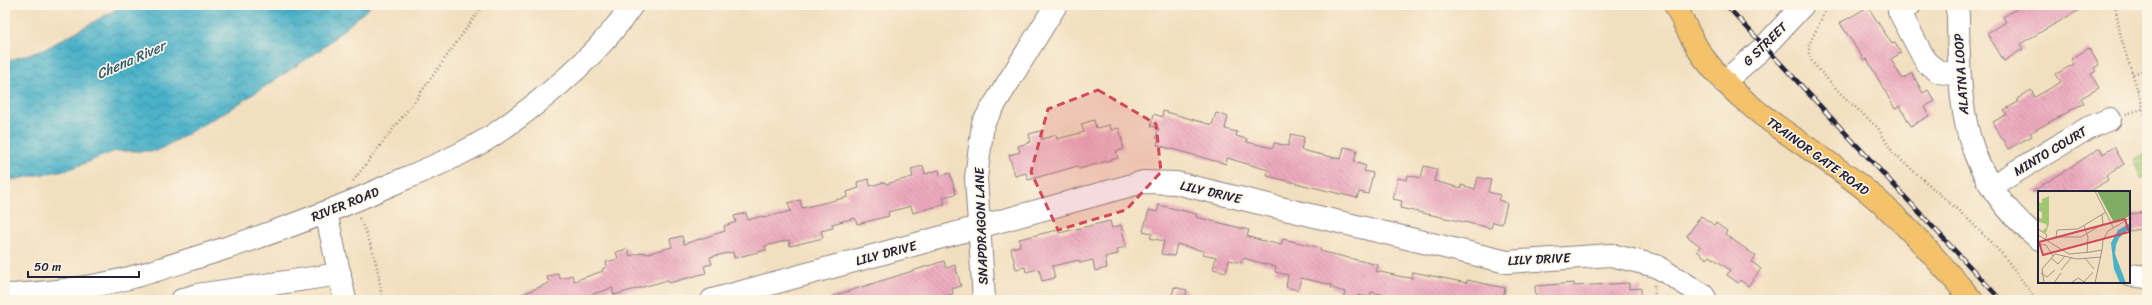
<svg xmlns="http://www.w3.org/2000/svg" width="2152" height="305" font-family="Sriracha,sans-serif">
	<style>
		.park { fill: url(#park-tufts); stroke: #627456 }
		.water { fill: url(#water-waves); stroke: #366a82 }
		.building { fill: url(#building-back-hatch) }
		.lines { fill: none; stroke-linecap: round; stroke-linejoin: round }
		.minor-casing { stroke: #8a807d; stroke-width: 24 }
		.major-casing { stroke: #8a807d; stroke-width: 24 }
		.path { stroke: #8a807d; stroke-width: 2.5; stroke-dasharray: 1 3; stroke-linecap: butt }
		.minor { stroke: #fff; stroke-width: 22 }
		.major { stroke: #f3c26a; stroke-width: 22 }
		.rail-casing { stroke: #22223b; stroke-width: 4.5 }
		.rail { stroke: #fcf5e5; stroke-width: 3; stroke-dasharray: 9; stroke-linecap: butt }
		.marked { fill: #d1495b; fill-opacity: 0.2; stroke: #d1495b; stroke-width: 3; stroke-dasharray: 8 5; stroke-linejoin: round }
		.labels { text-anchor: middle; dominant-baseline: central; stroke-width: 3.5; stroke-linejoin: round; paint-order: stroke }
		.street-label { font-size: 13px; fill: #22223b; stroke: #fcf5e5 }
		.water-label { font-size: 14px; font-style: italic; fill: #325b73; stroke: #fcf5e5 }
		.inset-road { fill: none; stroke: #9f938a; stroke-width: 1 }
		.view { fill: #d1495b; fill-opacity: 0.15; stroke: #d1495b; stroke-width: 2 }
		.inset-edge { fill: none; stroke: #22223b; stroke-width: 2 }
	</style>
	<defs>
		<pattern id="park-tufts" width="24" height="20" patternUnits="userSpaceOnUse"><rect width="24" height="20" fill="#a2c772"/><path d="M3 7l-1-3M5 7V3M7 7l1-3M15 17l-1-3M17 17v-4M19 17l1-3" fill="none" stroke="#8bab64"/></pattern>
		<pattern id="water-waves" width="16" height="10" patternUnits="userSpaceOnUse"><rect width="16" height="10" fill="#49b1c8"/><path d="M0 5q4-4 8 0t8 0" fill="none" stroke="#3c90a4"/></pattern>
		<pattern id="building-back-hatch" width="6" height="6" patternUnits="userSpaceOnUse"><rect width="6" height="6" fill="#eca9be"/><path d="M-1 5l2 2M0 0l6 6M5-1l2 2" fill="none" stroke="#ca91a4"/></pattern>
	</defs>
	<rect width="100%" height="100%" fill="#fcf5e5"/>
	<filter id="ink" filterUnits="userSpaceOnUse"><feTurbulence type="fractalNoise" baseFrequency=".025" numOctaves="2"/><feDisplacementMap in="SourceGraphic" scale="8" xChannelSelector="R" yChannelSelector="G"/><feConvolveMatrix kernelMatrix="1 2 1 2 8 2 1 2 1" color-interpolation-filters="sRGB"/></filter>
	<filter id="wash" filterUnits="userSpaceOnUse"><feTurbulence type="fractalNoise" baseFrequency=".012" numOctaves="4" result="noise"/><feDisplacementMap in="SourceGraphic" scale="16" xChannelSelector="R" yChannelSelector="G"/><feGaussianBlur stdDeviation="0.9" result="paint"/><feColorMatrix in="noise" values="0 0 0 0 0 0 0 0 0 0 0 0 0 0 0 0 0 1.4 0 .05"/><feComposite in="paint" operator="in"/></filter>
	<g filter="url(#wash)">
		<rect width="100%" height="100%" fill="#f2dfbf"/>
		<polygon class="park" points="2147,153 2147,177 2141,179 2133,159"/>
		<polygon class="water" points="124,5 372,5 319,51 235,106 157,151 115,151 70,169 5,181 5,62 47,48"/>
		<g id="blocks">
			<g class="building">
				<polygon points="2023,5 2088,5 2020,44 2023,49 2004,61 1987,33 2006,22 2003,17"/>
				<polygon points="1868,7 1892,44 1895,43 1901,53 1891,59 1902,79 1912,73 1923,93 1928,90 1935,101 1924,107 1929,116 1911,126 1900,106 1895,109 1867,59 1864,60 1840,23"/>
				<polygon points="2089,48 2099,65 2094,68 2096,71 2091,74 2099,88 2081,98 2084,103 2030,133 2032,136 2008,149 1993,122 2007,114 2004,110 2018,102 2017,99 2031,90 2035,97 2061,82 2056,74 2074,64 2071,59"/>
				<polygon points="1163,111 1212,125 1216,113 1228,117 1225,129 1237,132 1236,136 1247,139 1247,142 1273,148 1274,143 1288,146 1291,134 1304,137 1301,150 1327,156 1341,159 1344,147 1357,150 1354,162 1366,166 1364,171 1373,173 1368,194 1359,192 1357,198 1267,176 1268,170 1227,158 1226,164 1157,145 1159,138 1156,138 1159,128 1151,126 1154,114 1162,117"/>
				<polygon points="1094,120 1096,128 1110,125 1111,130 1119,128 1124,149 1116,151 1118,158 1079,169 1078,166 1028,180 1026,173 1015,176 1009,155 1020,152 1018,146 1031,142 1029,134 1040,131 1042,139 1056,135 1057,139 1084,132 1081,124"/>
				<polygon points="2114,147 2124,164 2106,176 2108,180 2089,192 2032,192 2100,148 2103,154"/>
				<polygon points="923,166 925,174 939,170 940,176 950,173 956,194 943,197 945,204 913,213 911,206 888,212 889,216 857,224 855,218 832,224 833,228 821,231 823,238 790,246 789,240 765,246 766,250 734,258 733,252 710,257 712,264 704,266 706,273 669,283 668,280 614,295 612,288 590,295 591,298 584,300 513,300 513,298 549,283 547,277 558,273 560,279 572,275 574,281 603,271 602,269 607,267 606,262 618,259 616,252 628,249 630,256 644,252 645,254 672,247 670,239 682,236 684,244 725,231 724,226 736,222 734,216 746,213 748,220 762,216 763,218 791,211 788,203 800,200 802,208 848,197 847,192 859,188 857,182 869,179 870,186 885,182 886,184 913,177 911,169"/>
				<polygon points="1424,166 1437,169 1434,181 1461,188 1461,185 1475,189 1478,177 1491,180 1488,192 1500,195 1498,200 1507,203 1502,224 1493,222 1491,228 1400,208 1402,201 1393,199 1398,178 1407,180 1408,175 1421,178"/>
				<polygon points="1159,205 1197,214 1196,217 1249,230 1247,236 1256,239 1281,245 1283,239 1321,248 1320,251 1378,265 1376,271 1403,277 1412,278 1413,272 1467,283 1467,280 1505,288 1503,300 1409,300 1371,292 1370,298 1358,295 1356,300 1343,300 1345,292 1331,288 1332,285 1301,278 1298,290 1286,287 1288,275 1275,272 1276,267 1243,258 1241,263 1229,260 1226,272 1213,269 1216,257 1203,254 1203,251 1177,244 1174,256 1161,254 1164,241 1150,238 1152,233 1143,231 1149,210 1157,212"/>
				<polygon points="2147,212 2147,228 2129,231 2129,214"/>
				<polygon points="1701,216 1714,225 1716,223 1727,231 1725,234 1756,256 1752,262 1761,269 1748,286 1740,280 1738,283 1727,275 1730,270 1710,256 1707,259 1697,251 1700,246 1687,236"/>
				<polygon points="1110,221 1112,228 1121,225 1126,247 1117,249 1118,254 1105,257 1107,268 1095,271 1093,260 1080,263 1079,260 1052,266 1055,278 1042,281 1039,269 1026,272 1025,267 1016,269 1011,248 1020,246 1019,239 1058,230 1059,233"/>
				<polygon points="944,261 946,268 955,265 961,286 952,289 953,294 940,298 941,300 831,300 830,297"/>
				<polygon points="1574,283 1574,286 1629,283 1629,289 1641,288 1641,300 1536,300 1535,286"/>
				<polygon points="1174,287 1187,290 1185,300 1171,300"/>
			</g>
		</g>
	</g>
	<g filter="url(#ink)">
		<use href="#blocks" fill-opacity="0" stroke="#8a807d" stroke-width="1"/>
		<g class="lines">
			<defs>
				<g id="minor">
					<polyline points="1910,5 1899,11 1926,62 1939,72 1959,75"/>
					<path d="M 1956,5 L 1958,15 C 1959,107 1961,176 2039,239"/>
					<polyline points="1724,82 1764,47 1803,5"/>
					<polyline points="1992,186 2088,128 2110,119"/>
					<polyline points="326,212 345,300"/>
					<polyline points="2129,275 2147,277"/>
					<path d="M 5,295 C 36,294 67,290 97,285 C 138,278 177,263 217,251 C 276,232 333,211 390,185 C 425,170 463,155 495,134 C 544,100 599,54 632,5"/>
					<polyline points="182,300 197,295 340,274"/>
					<polyline points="712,300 1143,182 1176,183 1507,262 1611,255 1656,266 1703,295 1706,300"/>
					<polyline points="984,300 976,178 983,123 1056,5"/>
				</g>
				<path id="major" d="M 1675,5 C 1684,22 1692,42 1704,58 C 1748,116 1812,146 1867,191 C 1906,223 1939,262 1972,300"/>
			</defs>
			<use href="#minor" class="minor-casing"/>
			<use href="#major" class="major-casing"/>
			<g class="path">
				<polyline points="1828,5 1809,45 1809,53 1812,62 1842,95 1878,128 1893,153 1969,220 2004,256 2036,300"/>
				<polyline points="2115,5 2121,38 2147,120"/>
				<polyline points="2133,74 2147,69"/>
				<polyline points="2126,114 2142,109"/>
				<polyline points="353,181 417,98 483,5"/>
				<path d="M 359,218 C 373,244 379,271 382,300"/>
				<polyline points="1654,285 1654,292 1657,300"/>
			</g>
			<use href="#minor" class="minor"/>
			<use href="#major" class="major"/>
			<defs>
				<polyline id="rail" points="1726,5 2001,300"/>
			</defs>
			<use href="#rail" class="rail-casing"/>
			<use href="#rail" class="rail"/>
		</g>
	</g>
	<path class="marked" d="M 1098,90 L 1156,124 L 1161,172 L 1126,210 L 1058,230 L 1031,172 L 1048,109 Z"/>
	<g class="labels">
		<g class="street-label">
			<text transform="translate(1765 44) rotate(-44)">G STREET</text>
			<text transform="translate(1961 74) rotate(-94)">ALATNA LOOP</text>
			<text transform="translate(2050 151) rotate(-31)">MINTO COURT</text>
			<text transform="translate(1818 156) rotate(36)">TRAINOR GATE ROAD</text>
			<text transform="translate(1211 192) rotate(13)">LILY DRIVE</text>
			<text transform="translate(345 204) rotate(-22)">RIVER ROAD</text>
			<text transform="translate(981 226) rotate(-92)">SNAPDRAGON LANE</text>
			<text transform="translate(886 253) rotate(-15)">LILY DRIVE</text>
			<text transform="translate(1539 259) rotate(-3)">LILY DRIVE</text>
		</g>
		<g class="water-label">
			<text transform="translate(131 60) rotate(-24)">Chena River</text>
		</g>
	</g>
	<g transform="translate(2038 191)">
		<rect width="92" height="92" fill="#f2dfbf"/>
		<path d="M 11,5 L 11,33 L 8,42 L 4,40 L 9,36 L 8,33 L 1,31 L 0,26 L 4,28 L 4,21 L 0,20 L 0,16 L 4,15 L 1,15 L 0,11 L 4,12 L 4,8 Z" fill="#a2c772"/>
		<path d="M 59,0 L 92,0 L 92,25 L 76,32 Z" fill="#81ac64"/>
		<path d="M 92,32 L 92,37 L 81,47 L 78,54 L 77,63 L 88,92 L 82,92 L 76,78 L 73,52 L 80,39 Z" fill="#49b1c8"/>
		<path class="inset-road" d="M 57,0 L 75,36M 64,24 L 65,33 L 43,46 L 18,46 L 19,39 L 40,38 L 68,21M 46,35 L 50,46 L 49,62M 0,38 L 9,44 L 7,49M 0,44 L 31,63 L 53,61M 0,53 L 8,54 L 15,65M 64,59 L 65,49 L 70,40 L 92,27M 52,61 L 64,59 L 57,92M 13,67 L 20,73 L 27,65M 47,67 L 56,78M 23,79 L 33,67M 3,82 L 9,86 L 17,79M 6,92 L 4,78 L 17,63 L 39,68 L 63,66M 16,92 L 23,82M 33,92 L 40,87 L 48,92M 45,92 L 55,81"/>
		<path class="view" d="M 87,28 L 91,41 L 5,64 L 1,51 Z"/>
		<rect width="92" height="92" class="inset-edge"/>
	</g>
	<rect width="2152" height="305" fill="none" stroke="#fcf5e5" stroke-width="20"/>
	<path d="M28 271v6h111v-6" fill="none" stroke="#22223b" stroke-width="2"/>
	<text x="34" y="271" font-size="12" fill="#22223b" stroke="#fcf5e5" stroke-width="3" paint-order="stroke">50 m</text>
</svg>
